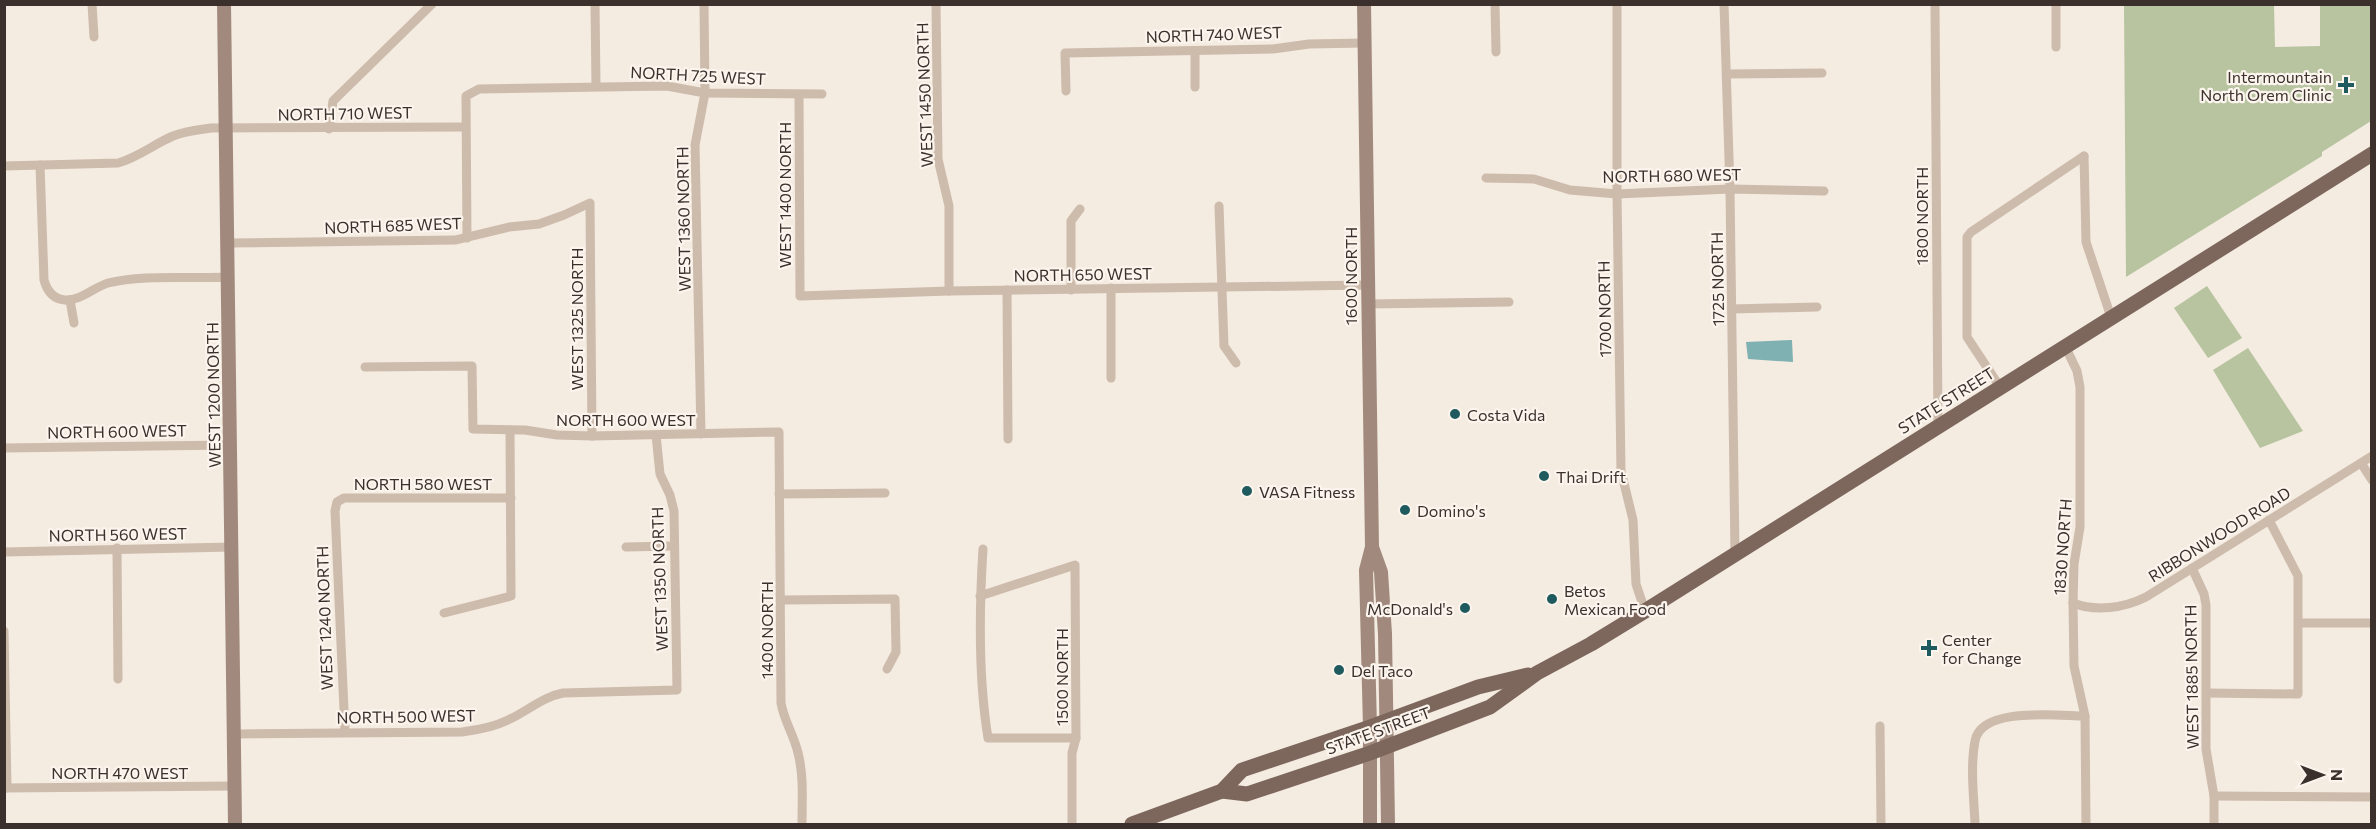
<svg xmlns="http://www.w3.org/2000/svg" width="2376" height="829" font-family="Commissioner,sans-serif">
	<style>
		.green { fill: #b8c4a0 }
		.water { fill: #7fb0b2 }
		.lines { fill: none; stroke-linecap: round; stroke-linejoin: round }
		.street { stroke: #cdbbac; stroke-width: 9 }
		.secondary { stroke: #a18a7d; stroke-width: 14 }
		.primary { stroke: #7d675c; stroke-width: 15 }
		.poi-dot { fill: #1f5a5e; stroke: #fbf5ee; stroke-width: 2 }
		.labels { text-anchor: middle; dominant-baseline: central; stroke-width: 4.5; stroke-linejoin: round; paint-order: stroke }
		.street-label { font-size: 16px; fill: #3b302b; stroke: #fbf5ee }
		.poi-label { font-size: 16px; fill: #3b302b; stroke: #fbf5ee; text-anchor: start }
	</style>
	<rect width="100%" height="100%" fill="#f4ebe1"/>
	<g class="green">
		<polygon points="2124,5 2274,5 2275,47 2320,46 2320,5 2371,5 2371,121 2322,152 2322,156 2126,277"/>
		<polygon points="2207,286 2242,338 2208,358 2174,308"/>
		<polygon points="2248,348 2303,431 2260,448 2213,370"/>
	</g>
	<polygon class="water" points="1792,340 1793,362 1748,359 1746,342"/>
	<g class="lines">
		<g class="street">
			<polyline points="92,4 94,37"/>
			<polyline points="595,4 596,86"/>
			<polyline points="936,4 938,159 949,206 949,291"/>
			<polyline points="1495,4 1496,52"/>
			<polyline points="1617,4 1617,194 1621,471 1633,520 1636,584 1645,611"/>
			<polyline points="1724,4 1730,189 1735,554"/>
			<polyline points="1935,4 1938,427"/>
			<polyline points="2056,4 2056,47"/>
			<polyline points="1195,51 1195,87"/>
			<polyline points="1727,74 1822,73"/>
			<polyline points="1066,91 1065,53 1273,49 1309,44 1364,43"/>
			<polyline points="799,95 800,296 949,291 1367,285"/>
			<polyline points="329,129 333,101 432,4"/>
			<polyline points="2084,156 2086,242 2111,317"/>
			<path d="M 40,165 L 44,280 C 47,291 53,299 65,300 C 81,301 94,287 108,283 C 142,274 192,279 228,277"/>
			<path d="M 4,166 L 118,163 C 139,157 154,144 173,136 C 186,131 198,130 211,128 L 465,127"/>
			<polyline points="1486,178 1534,179 1570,190 1617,194 1730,189 1824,191"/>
			<polyline points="1219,206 1224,346 1236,363"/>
			<polyline points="467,238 466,96 479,89 667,86 705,93 822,94"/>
			<polyline points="228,243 455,240 509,227 539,224 564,215 590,203 592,436"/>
			<polyline points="1111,288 1111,378"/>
			<polyline points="1007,290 1008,439"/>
			<polyline points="1071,290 1071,221 1080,209"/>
			<polyline points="70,300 74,323"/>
			<polyline points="1367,304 1509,302"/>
			<polyline points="1732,309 1817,307"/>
			<polyline points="2065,346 2077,371 2080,387 2080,527 2074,564 2073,603 2074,666 2085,716 2086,824"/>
			<path d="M 365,367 L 472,366 L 473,429 L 525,430 L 557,435 L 592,436 L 779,432 L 781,703 C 784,721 794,735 798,753 C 804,776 802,800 802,824"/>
			<polyline points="2000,387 1967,337 1967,237 1971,232 2084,156"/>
			<polyline points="701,434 695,145 705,93 704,4"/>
			<polyline points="4,448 230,445"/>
			<polyline points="2361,463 2372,480"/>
			<polyline points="779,494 885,493"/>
			<polyline points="626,547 674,546"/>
			<polyline points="117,548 118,679"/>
			<path d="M 983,549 C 979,612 978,676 988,738 L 1076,738"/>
			<polyline points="4,552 232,547"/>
			<polyline points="2192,568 2204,594 2206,605 2206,749 2214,796 2214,824"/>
			<polyline points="980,596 1075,565 1076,738 1072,753 1072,824"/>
			<polyline points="781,600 895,599 896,652 887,669"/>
			<path d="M 2073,603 C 2096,612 2124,608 2146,597 L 2372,456"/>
			<polyline points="444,613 511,596 510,430"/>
			<polyline points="2299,623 2372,623"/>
			<polyline points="4,631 7,788"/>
			<polyline points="2207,693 2298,694 2298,576 2269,520"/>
			<polyline points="1880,726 1881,824"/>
			<polyline points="345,732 335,511 337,502 344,498 511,498"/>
			<path d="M 234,734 L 462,732 C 478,730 494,727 508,720 C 528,711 542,697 563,693 L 677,690 L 674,511 L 670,495 L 660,474 L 656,435"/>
			<polyline points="4,788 235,786"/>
			<polyline points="2214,796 2372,797"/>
			<path d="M 1975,824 C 1974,798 1970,767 1975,741 C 1981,706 2058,716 2085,716"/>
		</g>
		<g class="secondary">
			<polyline points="224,4 235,824"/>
			<polyline points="1364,4 1372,547 1366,570 1370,727 1370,824"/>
			<polyline points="1372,547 1381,572 1385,634 1388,824"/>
		</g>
		<g class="primary">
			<polyline points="1222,791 1247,794 1370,753 1490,707 1537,673 1591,644 1645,611 2372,154"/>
			<polyline points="1132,824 1222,791 1242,770 1370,727 1478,687 1528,675"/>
		</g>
	</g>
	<g class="poi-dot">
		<path d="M2343 76h6v6h6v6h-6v6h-6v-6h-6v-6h6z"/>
		<circle cx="1455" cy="414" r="6"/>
		<circle cx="1544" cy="476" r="6"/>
		<circle cx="1247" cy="491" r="6"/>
		<circle cx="1405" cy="510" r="6"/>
		<circle cx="1552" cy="599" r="6"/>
		<circle cx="1465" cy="608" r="6"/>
		<path d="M1926 639h6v6h6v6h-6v6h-6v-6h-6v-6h6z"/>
		<circle cx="1339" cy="670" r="6"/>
	</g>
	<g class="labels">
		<g class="street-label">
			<text transform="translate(1214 34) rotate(-2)">NORTH 740 WEST</text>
			<text transform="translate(698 75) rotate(3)">NORTH 725 WEST</text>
			<text transform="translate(924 95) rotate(-92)">WEST 1450 NORTH</text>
			<text transform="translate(345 113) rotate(-1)">NORTH 710 WEST</text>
			<text transform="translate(1672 175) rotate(-1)">NORTH 680 WEST</text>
			<text transform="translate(784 195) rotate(-90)">WEST 1400 NORTH</text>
			<text transform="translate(1921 216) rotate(-90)">1800 NORTH</text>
			<text transform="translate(683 219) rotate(-91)">WEST 1360 NORTH</text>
			<text transform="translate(393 225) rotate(-2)">NORTH 685 WEST</text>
			<text transform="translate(1083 274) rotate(-1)">NORTH 650 WEST</text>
			<text transform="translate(1350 276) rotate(-90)">1600 NORTH</text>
			<text transform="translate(1717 279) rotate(-91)">1725 NORTH</text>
			<text transform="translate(1604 309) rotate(-91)">1700 NORTH</text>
			<text transform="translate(576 319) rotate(-90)">WEST 1325 NORTH</text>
			<text transform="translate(213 395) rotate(-91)">WEST 1200 NORTH</text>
			<text transform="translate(1946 400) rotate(-32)">STATE STREET</text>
			<text x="626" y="419">NORTH 600 WEST</text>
			<text transform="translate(117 431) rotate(-1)">NORTH 600 WEST</text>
			<text x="423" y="483">NORTH 580 WEST</text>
			<text transform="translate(118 534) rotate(-1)">NORTH 560 WEST</text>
			<text transform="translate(2219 534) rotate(-32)">RIBBONWOOD ROAD</text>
			<text transform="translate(2062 547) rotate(-86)">1830 NORTH</text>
			<text transform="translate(659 579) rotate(-92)">WEST 1350 NORTH</text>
			<text transform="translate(324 618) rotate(-92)">WEST 1240 NORTH</text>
			<text transform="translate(766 630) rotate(-90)">1400 NORTH</text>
			<text transform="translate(1061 677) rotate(-90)">1500 NORTH</text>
			<text transform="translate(2191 677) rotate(-91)">WEST 1885 NORTH</text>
			<text transform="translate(406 716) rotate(-1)">NORTH 500 WEST</text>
			<text transform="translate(1378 730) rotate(-20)">STATE STREET</text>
			<text x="120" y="772">NORTH 470 WEST</text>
		</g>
		<g class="poi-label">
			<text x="2332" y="76" text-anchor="end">Intermountain<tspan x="2332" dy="18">North Orem Clinic</tspan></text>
			<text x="1467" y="414">Costa Vida</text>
			<text x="1556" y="476">Thai Drift</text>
			<text x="1259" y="491">VASA Fitness</text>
			<text x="1417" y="510">Domino's</text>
			<text x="1564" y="590">Betos<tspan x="1564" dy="18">Mexican Food</tspan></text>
			<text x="1453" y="608" text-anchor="end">McDonald's</text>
			<text x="1942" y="639">Center<tspan x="1942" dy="18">for Change</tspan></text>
			<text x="1351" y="670">Del Taco</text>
		</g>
	</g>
	<rect width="2376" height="829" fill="none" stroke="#3b302b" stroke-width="12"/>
	<g transform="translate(2322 775) rotate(90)" stroke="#fbf5ee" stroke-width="4.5" paint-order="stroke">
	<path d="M0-4.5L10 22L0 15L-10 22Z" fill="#3b302b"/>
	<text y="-9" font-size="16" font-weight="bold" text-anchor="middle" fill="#3b302b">N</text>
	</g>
</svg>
